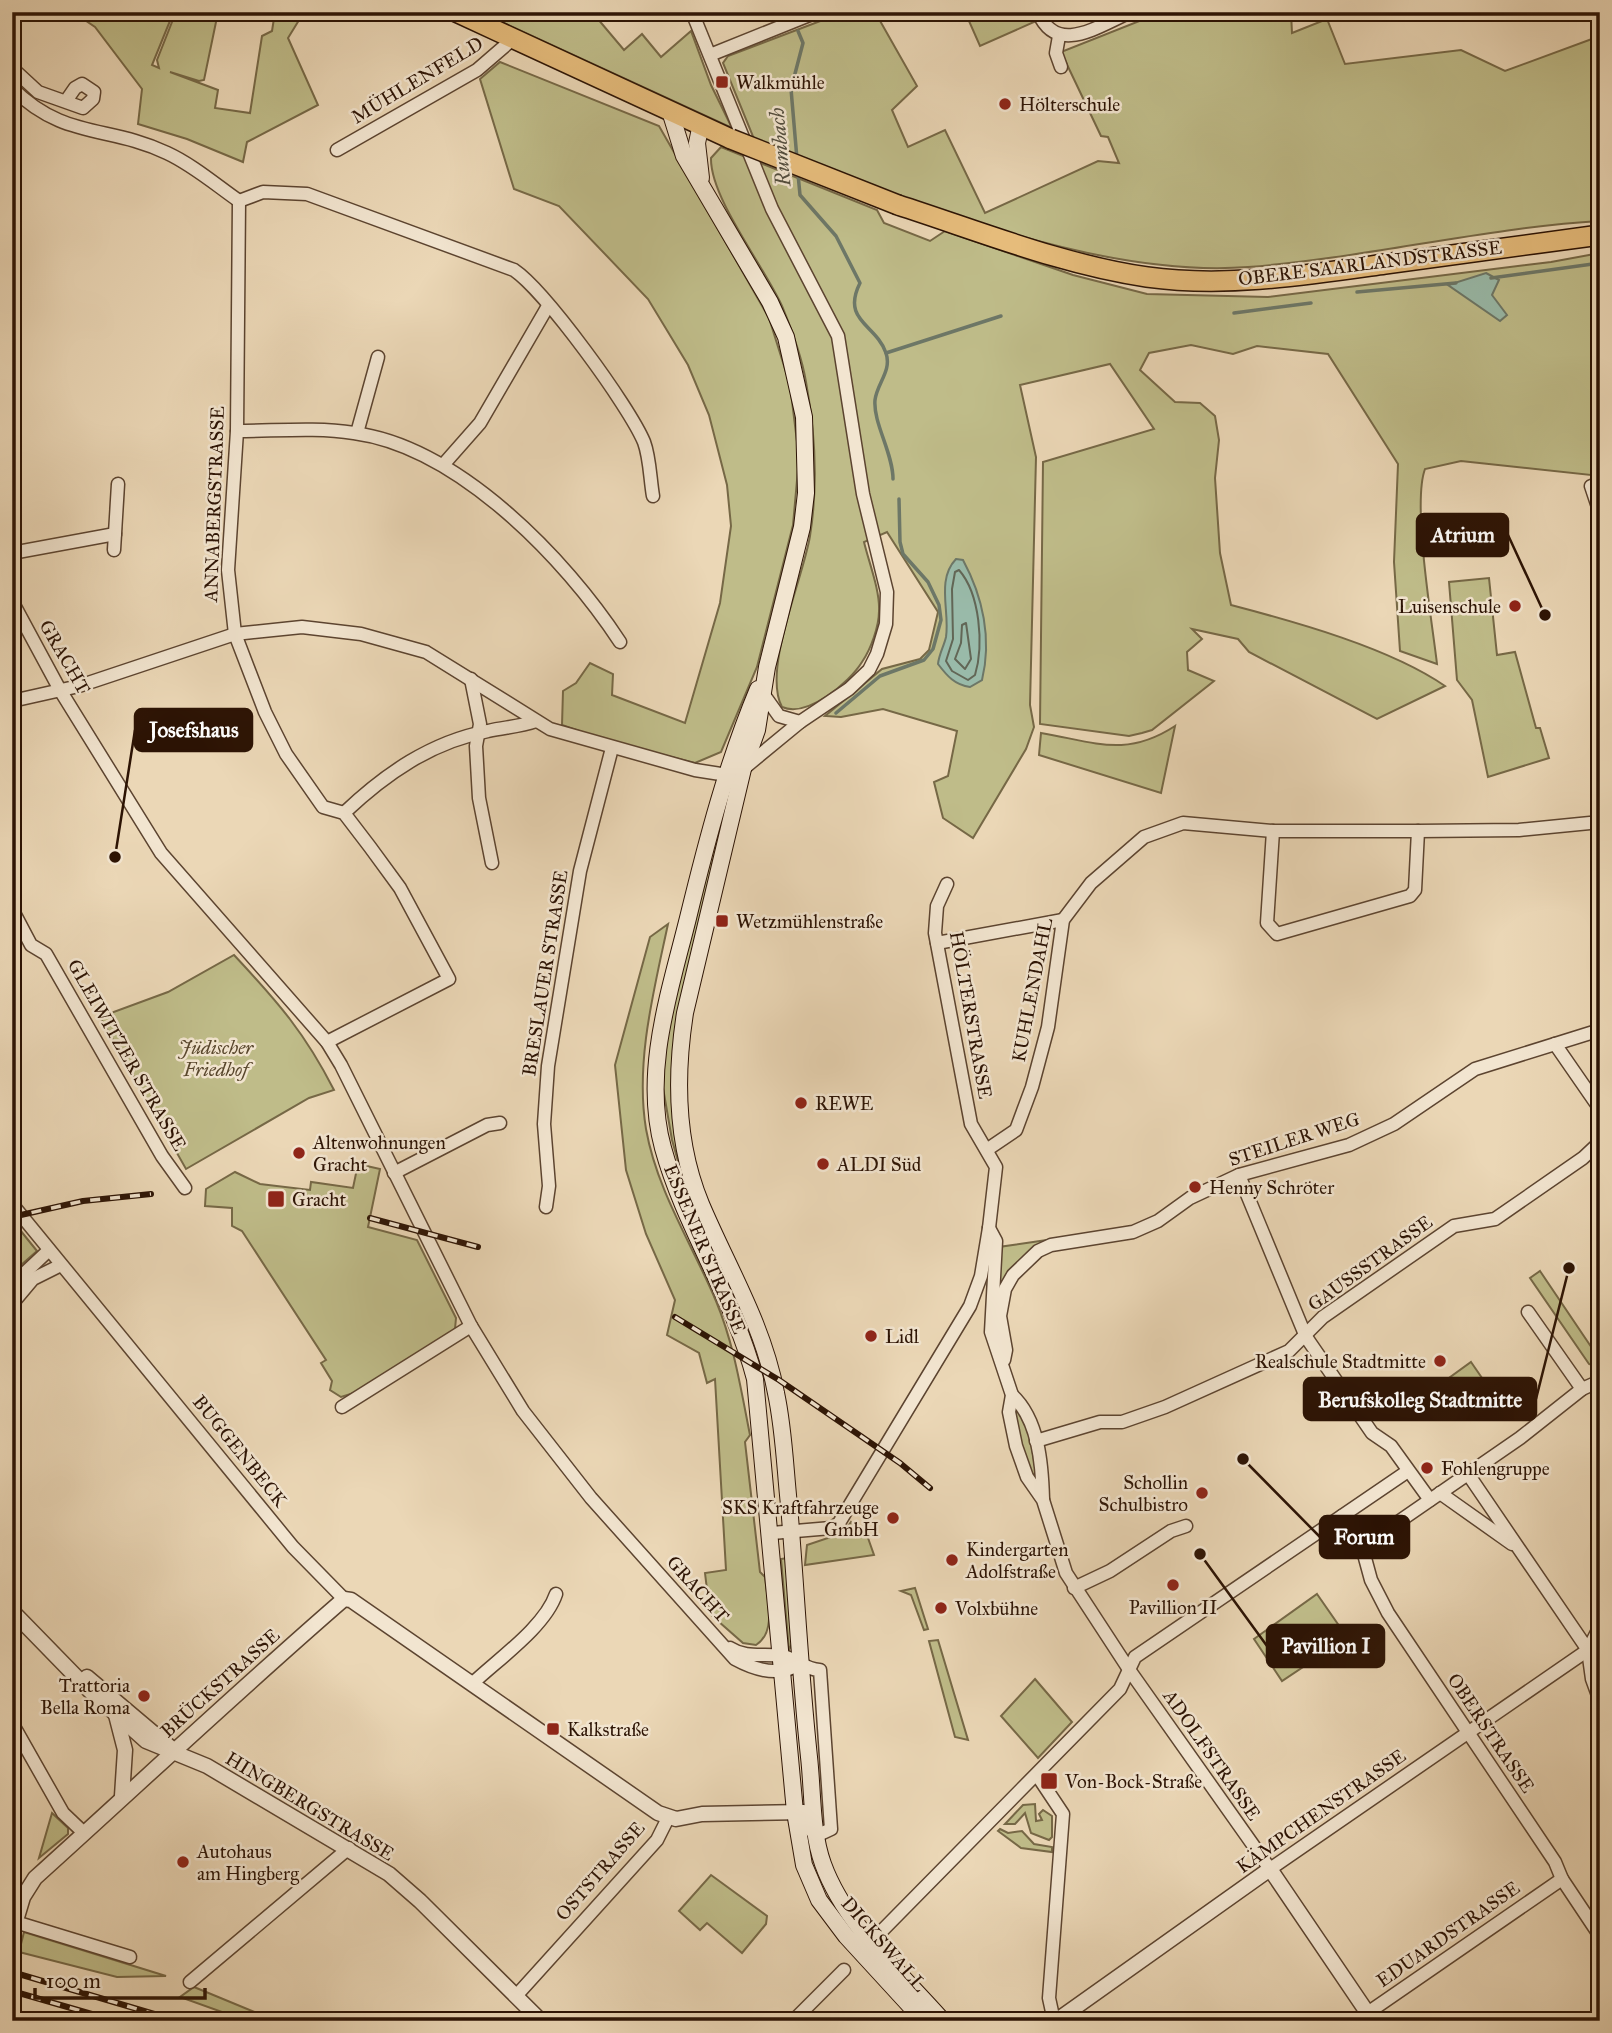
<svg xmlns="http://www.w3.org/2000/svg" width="1612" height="2033" font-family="'IM FELL Great Primer',serif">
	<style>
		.green { fill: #bfbc89; stroke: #766846; stroke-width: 2 }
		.water { fill: #99baa9; stroke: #6d7767; stroke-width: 2 }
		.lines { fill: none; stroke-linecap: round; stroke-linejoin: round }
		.shore { stroke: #626656; stroke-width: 2 }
		.stream { stroke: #6d7767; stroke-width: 3.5 }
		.minor-casing { stroke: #5c4430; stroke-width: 15 }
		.tertiary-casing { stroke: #5c4430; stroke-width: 17 }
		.secondary-casing { stroke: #2c1304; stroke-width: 18 }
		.primary-casing { stroke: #2c1304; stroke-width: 22 }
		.minor { stroke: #f2e5d0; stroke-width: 12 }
		.tertiary { stroke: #f2e5d0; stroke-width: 14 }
		.secondary { stroke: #f2e5d0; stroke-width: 16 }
		.primary { stroke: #e6bc7b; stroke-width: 19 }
		.rail-casing { stroke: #2c1304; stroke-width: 6 }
		.rail { stroke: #f2e5d0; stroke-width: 3.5; stroke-dasharray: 10; stroke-linecap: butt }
		.primary-bridge-casing { stroke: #2c1304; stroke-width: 22; stroke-linecap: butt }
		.primary-bridge { stroke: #e6bc7b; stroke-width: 19 }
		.poi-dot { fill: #8f2418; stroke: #f2e5d0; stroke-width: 2.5 }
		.labels { text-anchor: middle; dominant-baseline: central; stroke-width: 5; stroke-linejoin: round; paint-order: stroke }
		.street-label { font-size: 19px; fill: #2c1304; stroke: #f2e5d0 }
		.poi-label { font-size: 19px; fill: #2c1304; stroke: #f2e5d0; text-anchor: start }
		.park-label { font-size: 19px; font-style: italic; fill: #58462c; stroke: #f2e5d0 }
		.water-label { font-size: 21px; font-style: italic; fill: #524d3e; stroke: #f2e5d0 }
		.leader { fill: none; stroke: #2c1304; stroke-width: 2.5 }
		.callout-dot { fill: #2c1304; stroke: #f2e5d0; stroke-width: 2.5 }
		.callout { fill: #2c1304; stroke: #2c1304; stroke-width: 2.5 }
		.callout-label { font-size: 21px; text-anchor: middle; font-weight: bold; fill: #fff }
	</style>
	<rect width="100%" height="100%" fill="#ebd7b6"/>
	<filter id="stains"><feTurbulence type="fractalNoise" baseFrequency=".00286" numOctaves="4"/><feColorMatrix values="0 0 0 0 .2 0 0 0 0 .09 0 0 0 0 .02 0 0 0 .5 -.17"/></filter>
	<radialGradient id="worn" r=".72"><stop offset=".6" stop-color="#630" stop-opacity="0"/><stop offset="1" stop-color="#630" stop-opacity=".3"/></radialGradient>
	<g class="green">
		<polygon points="73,12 161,12 172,16 152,65 159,68 157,60 176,12 213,14 216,22 204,80 199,81 170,72 218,90 215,108 250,113 262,36 272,31 275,12 304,12 288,38 318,105 247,142 243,162 187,139 138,124 142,89 95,27"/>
		<polygon points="480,12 592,12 624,50 642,34 661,57 691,31 711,85 732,128"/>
		<path d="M 844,12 L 875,12 L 917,86 L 892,110 L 908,147 L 945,130 L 985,213 L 1098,161 L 1119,163 L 1108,137 L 1101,136 L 1061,52 L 1162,12 L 1291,12 L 1292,33 L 1327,19 L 1345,64 L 1461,50 L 1505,71 L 1600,36 L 1600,221 C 1482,228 1366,258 1248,267 C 1091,279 898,196 754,139 L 723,63 L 728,56 Z"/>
		<polygon points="965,12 1030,12 1034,22 980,46"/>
		<polygon points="500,62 659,126 769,318 790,385 799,458 793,525 757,667 721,752 695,763 608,741 562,725 563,691 576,683 590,663 613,674 612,695 685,723 720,603 731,526 727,485 709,415 688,365 648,299 559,206 514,189 480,79"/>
		<path d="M 721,147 L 877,210 L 884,223 L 930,241 L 945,231 L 1073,275 L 1147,294 L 1268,297 L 1551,262 L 1600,253 L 1600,476 L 1461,461 L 1425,469 C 1412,504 1432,621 1437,664 L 1400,651 L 1394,562 L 1398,464 L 1328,354 L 1257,346 L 1233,354 L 1191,345 L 1149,353 L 1140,370 L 1175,402 L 1200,403 L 1215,416 L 1219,440 L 1215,478 L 1220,553 L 1231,605 C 1296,622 1390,648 1445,686 L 1377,719 L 1249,652 L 1238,639 L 1192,629 L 1202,639 L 1187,652 L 1188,670 L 1214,681 L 1152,730 L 1142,733 L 1129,736 L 1040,724 L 1043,462 L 1154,429 L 1110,364 L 1020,385 L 1036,457 L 1030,705 L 1034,727 L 1026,749 L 973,838 L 943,818 L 934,782 L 948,776 L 957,731 L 883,709 L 841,717 L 825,716 L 882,669 L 920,659 L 929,650 L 938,612 L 887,532 L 864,542 C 869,563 880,590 879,611 C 879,626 871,649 862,662 C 849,683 807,718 782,707 C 762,670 803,579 810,536 C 818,486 815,431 806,382 C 802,358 791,328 782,306 C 764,266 710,198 711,158 Z"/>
		<polygon points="1489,578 1497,655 1515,652 1536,728 1540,728 1549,758 1488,777 1472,700 1457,680 1449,582"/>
		<path d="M 1175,726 L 1161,793 L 1039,755 L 1041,733 C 1095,742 1126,758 1175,726 Z"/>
		<polygon points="723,807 726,807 712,865 708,897 677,1021 685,1171 681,1172 672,1140 662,1082 665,1037"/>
		<path d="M 668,924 C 654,990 635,1062 646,1129 C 657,1191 692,1244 716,1301 C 734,1344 741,1390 750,1435 L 745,1442 L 760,1572 L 765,1577 C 767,1599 777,1632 756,1645 L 743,1643 L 710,1614 L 705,1573 L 726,1570 L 715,1379 L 707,1383 L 699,1353 L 667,1335 L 675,1300 L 646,1234 L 626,1170 L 615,1065 L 650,937 Z"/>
		<path d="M 234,955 C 278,1002 305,1033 334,1090 L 309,1098 L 186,1169 L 100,1017 L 168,992 Z"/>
		<polygon points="358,1164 380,1169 368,1227 417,1240 456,1318 455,1329 357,1392 341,1397 330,1390 332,1381 321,1363 326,1360 242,1231 232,1226 232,1208 205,1206 206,1189 235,1172 260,1184 310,1190 311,1182 353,1188"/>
		<polygon points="12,1220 37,1251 12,1273 17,1265"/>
		<polygon points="1047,1240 1002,1282 995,1275 999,1247"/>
		<polygon points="1540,1271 1600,1360 1600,1368 1589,1364 1530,1278"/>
		<polygon points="1471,1362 1482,1378 1453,1399 1442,1383"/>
		<polygon points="1016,1412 1021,1412 1029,1429 1036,1473 1033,1475 1029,1473 1013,1416"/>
		<polygon points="851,1522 868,1538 874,1555 805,1565 807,1545 843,1533"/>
		<polygon points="787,1558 793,1642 789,1650 781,1559"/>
		<polygon points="915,1588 928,1629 924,1630 911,1595 901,1591"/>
		<polygon points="1317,1594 1342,1630 1334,1635 1339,1643 1282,1681 1254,1639"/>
		<polygon points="938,1640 968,1740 955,1737 929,1641"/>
		<polygon points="1035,1679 1072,1722 1038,1758 1001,1716"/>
		<polygon points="1035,1804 1036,1821 1042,1820 1039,1814 1043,1810 1052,1816 1052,1837 1049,1840 1031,1833 1025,1813 1015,1824 1005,1824 1023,1805"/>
		<polygon points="52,1813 68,1828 68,1834 39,1858"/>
		<polygon points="1000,1829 1008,1833 1022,1831 1034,1844 1052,1847 1052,1852 1021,1848 998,1831"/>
		<polygon points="711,1875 767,1916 766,1924 742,1953 707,1923 700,1930 679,1911"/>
		<polygon points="24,1932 166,1976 117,1977 19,1952"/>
		<polygon points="194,1987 276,2021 247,2021 180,1997"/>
	</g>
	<g class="water">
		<polygon points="1486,273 1499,280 1492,295 1507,315 1500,321 1448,285"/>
		<path d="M 956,559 L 963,560 C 983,597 992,639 982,680 L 970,687 C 955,685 947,676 938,664 C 939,654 944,646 946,637 C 950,611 936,580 956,559 Z"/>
	</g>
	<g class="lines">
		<g class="shore">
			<path d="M 959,570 C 980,594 984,645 975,675 L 968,680 L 952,671 L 946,661 L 953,639 L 952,589 L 955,572 Z"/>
			<polygon points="966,623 971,659 965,669 955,659 961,643 962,625"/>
		</g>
		<g class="stream">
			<polyline points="797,159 791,89 803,43 798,31"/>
			<path d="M 798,174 L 800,195 L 836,236 L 860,283 C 841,321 876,324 886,353 C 892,371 877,383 875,400 C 873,423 893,453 893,479"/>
			<polyline points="1491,278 1600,263"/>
			<polyline points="1357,292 1456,283"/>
			<polyline points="1234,313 1311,303"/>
			<polyline points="886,353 1001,316"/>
			<polyline points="836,713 880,676 924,660 933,649 941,620 939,605 928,582 903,554 900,542 899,499"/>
		</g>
		<defs>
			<g id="minor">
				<path d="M 1038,12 C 1057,57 1099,25 1131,12"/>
				<polyline points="1059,36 1056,53 1061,67"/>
				<polyline points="710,55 817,12"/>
				<polyline points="12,68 38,92 83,108 93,99 94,92 82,84 75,88 66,101"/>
				<path d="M 12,88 C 64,140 109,125 167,153 C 193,165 216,185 239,201"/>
				<polyline points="337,150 477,70 514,38"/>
				<polyline points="239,201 237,431 228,570 235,634 265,712 286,754 323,807 344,813 370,847 400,888 449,979 327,1042"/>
				<path d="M 239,201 L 263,192 L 307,194 L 514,270 C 545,291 629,406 644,442 C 650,458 650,479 653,496"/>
				<path d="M 237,431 C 276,431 316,427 354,433 C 458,447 565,558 620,642"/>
				<polyline points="357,433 378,357"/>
				<polyline points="443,465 480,423 548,306"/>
				<polyline points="1600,484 1591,486 1600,513"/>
				<polyline points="114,550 118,484"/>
				<polyline points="12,553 115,534"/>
				<path d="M 12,601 L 60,690 L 161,853 L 327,1042 L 341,1065 L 471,1326 L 523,1411 L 591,1498 L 735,1659 C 755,1670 779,1677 800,1664"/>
				<polyline points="471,679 480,724 476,746 479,798 492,863"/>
				<polyline points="764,695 779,716 800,722"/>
				<polyline points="12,701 79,686 235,634 302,627 361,634 426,652 550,729 695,770 727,775 743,769 800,722 849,689 869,670 877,654 886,624 887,592 863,494 838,336 772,209 692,12"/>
				<path d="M 344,813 C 385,774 431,742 488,731 C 505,727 519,727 536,721"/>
				<polyline points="1273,831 1267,923 1277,934 1410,896 1415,890 1418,831"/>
				<polyline points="12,909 31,945 46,954 162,1156 185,1188"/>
				<polyline points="937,943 1063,920"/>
				<polyline points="1555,1044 1600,1109"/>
				<polyline points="988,1149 1016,1130 1032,1087 1048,1027 1063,920 1091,883 1144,837 1183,823 1273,831 1418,831 1519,830 1600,822"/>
				<polyline points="394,1173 487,1125 500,1123"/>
				<polyline points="1239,1175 1306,1337 1372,1433 1391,1446 1430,1500"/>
				<polyline points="12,1204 293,1547 344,1599"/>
				<polyline points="546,1207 549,1186 544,1124 548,1066 580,871 612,748"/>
				<polyline points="989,1228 996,1241 991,1332 1012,1395 1009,1412 1016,1446 1027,1477 1043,1500 1066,1573 1130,1671 1270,1869 1588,1650 1600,1626"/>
				<polyline points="12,1285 49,1250"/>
				<polyline points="12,1304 33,1279 61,1265"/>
				<polyline points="1528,1312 1582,1389"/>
				<polyline points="1004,1360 1006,1350 1000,1316 1005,1289 1013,1275 1038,1251 1051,1245 1133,1232 1158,1221 1190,1198 1239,1175 1349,1145 1394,1124 1475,1069 1600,1030"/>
				<path d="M 1012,1395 C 1039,1420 1042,1465 1043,1499"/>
				<polyline points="342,1407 471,1326"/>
				<polyline points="1036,1441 1100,1422 1122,1422 1165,1407 1289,1351 1323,1317 1454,1226 1495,1219 1583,1158 1600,1142"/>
				<polyline points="1468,1474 1588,1650 1592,1679 1600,1701"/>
				<polyline points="1440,1493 1512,1544"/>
				<polyline points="1342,1516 1362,1547 1371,1580 1388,1613 1555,1862 1562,1879 1600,1936"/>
				<polyline points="772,1533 831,1528 839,1523 970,1306 981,1276 989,1228 996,1167 971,1124 935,933 937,906 947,884"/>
				<polyline points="1362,1547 1520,1438 1582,1389 1600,1381"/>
				<polyline points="1074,1588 1110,1571 1171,1531 1186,1526"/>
				<path d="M 730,1648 C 747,1659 763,1653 782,1656 C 796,1658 805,1670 820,1670 L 831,1829 L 816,1836 L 795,1812"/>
				<path d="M 472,1684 C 497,1660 545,1627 556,1594"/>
				<polyline points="12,1723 63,1813 84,1833"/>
				<polyline points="1037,1775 1063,1814 1049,1998 1054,2021"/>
				<polyline points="12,1921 130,1957"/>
				<polyline points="866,1947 1120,1689 1135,1657 1408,1471"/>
				<polyline points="190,1982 349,1848"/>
				<polyline points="516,1996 657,1840 668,1818"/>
				<polyline points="793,2021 844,1970"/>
				<polyline points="1356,2021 1562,1879"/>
			</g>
			<g id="tertiary">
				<polyline points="12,1611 90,1691 146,1741 207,1766 389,1874 420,1901 541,2021"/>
				<polyline points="87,1677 170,1747"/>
				<polyline points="116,1715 125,1750 122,1796"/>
				<path d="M 12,1934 L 23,1897 L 35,1878 C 138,1785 239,1690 344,1599 L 351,1600 L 658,1813 L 676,1819 L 702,1814 L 804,1812"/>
				<polyline points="1056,2021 1270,1869 1373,2021"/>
			</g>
			<g id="secondary">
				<path d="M 670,111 L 684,156 L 770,302 L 786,337 L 804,417 L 806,493 L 802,527 L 767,667 L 757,730 L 743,769 L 685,1013 C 675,1077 676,1144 701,1204 C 728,1268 763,1324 776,1393 C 784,1430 785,1468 789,1505 C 796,1589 800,1673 809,1757 C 813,1792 811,1831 823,1864 C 845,1925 901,1973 943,2021"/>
				<polyline points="701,178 697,143 701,124"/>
				<path d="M 758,689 C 727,763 707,840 688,918 C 670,991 642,1072 663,1148 C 685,1228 734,1298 755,1379 L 795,1812 L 804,1865 L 819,1900 L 846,1936 L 924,2021"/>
			</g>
			<g id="primary">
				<polyline points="456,12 731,139"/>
				<path d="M 898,205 C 979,231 1063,265 1147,277 C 1226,288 1307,275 1385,264 C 1456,254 1528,245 1600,235"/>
			</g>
		</defs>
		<use href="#minor" class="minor-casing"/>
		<use href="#tertiary" class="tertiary-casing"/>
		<use href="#secondary" class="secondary-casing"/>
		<use href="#primary" class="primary-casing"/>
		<use href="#minor" class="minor"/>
		<use href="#tertiary" class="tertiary"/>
		<use href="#secondary" class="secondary"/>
		<use href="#primary" class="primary"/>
		<defs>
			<g id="rail">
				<polyline points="12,1217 83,1201 151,1194"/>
				<polyline points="370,1218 478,1247"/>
				<polyline points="675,1317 779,1380 900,1463 930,1488"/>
				<polyline points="12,1972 178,2021"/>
				<polyline points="12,1991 116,2021"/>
			</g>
		</defs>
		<use href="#rail" class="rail-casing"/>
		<use href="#rail" class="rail"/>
		<defs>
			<polyline id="primary-bridge" points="731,139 898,205"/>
		</defs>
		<use href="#primary-bridge" class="primary-bridge-casing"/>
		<use href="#primary-bridge" class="primary-bridge"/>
	</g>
	<g class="poi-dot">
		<rect x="715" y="75" width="14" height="14" rx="3.5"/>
		<circle cx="1005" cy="104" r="7"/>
		<circle cx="1515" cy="606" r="7"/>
		<rect x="715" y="914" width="14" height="14" rx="3.5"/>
		<circle cx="801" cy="1103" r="7"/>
		<circle cx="299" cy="1153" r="7"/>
		<circle cx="823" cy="1164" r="7"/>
		<circle cx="1195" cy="1187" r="7"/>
		<rect x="267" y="1190" width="18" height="18" rx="3.5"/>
		<circle cx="871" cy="1336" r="7"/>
		<circle cx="1440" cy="1361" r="7"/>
		<circle cx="1427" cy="1468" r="7"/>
		<circle cx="1202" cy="1493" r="7"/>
		<circle cx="893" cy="1518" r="7"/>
		<circle cx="952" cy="1560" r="7"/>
		<circle cx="1173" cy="1585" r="7"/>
		<circle cx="941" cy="1608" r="7"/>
		<circle cx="144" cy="1696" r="7"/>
		<rect x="546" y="1722" width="14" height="14" rx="3.5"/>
		<rect x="1040" y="1772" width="18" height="18" rx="3.5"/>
		<circle cx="183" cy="1862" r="7"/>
	</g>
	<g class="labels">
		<g class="street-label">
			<text transform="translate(417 80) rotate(-31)">MÜHLENFELD</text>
			<text transform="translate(1370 263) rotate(-7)">OBERE SAARLANDSTRASSE</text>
			<text transform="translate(214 504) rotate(-88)">ANNABERGSTRASSE</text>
			<text transform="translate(65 657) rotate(60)">GRACHT</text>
			<text transform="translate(545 973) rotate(-81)">BRESLAUER STRASSE</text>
			<text transform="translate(1032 990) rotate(-79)">KUHLENDAHL</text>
			<text transform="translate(971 1015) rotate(80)">HÖLTERSTRASSE</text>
			<text transform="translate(127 1055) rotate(60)">GLEIWITZER STRASSE</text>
			<text transform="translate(1294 1139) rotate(-18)">STEILER WEG</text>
			<text transform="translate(705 1249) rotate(67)">ESSENER STRASSE</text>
			<text transform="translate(1370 1263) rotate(-36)">GAUSSSTRASSE</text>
			<text transform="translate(240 1451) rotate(51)">BUGGENBECK</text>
			<text transform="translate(698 1589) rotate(48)">GRACHT</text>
			<text transform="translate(220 1683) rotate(-42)">BRÜCKSTRASSE</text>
			<text transform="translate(1491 1733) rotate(56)">OBERSTRASSE</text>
			<text transform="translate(1212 1755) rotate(55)">ADOLFSTRASSE</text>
			<text transform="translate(310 1806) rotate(31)">HINGBERGSTRASSE</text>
			<text transform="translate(1321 1811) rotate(-35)">KÄMPCHENSTRASSE</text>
			<text transform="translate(600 1871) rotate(-49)">OSTSTRASSE</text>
			<text transform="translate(1448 1934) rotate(-35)">EDUARDSTRASSE</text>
			<text transform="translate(884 1944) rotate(49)">DICKSWALL</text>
		</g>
		<g class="poi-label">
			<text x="736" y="82">Walkmühle</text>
			<text x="1019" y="104">Hölterschule</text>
			<text x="1501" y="606" text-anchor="end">Luisenschule</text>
			<text x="736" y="921">Wetzmühlenstraße</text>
			<text x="815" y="1103">REWE</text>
			<text x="313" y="1142">Altenwohnungen<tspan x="313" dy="22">Gracht</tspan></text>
			<text x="837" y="1164">ALDI Süd</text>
			<text x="1209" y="1187">Henny Schröter</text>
			<text x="292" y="1199">Gracht</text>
			<text x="885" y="1336">Lidl</text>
			<text x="1426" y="1361" text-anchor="end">Realschule Stadtmitte</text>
			<text x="1441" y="1468">Fohlengruppe</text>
			<text x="1188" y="1482" text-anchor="end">Schollin<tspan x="1188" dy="22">Schulbistro</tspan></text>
			<text x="879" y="1507" text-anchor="end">SKS Kraftfahrzeuge<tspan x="879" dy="22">GmbH</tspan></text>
			<text x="966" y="1549">Kindergarten<tspan x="966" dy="22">Adolfstraße</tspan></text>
			<text x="1173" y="1607" text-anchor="middle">Pavillion II</text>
			<text x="955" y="1608">Volxbühne</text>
			<text x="130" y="1685" text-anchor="end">Trattoria<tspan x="130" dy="22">Bella Roma</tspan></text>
			<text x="567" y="1729">Kalkstraße</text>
			<text x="1065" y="1781">Von-Bock-Straße</text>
			<text x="197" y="1851">Autohaus<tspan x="197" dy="22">am Hingberg</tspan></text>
		</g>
		<g class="park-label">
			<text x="216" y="1047">Jüdischer<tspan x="216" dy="22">Friedhof</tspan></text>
		</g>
		<g class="water-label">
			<text transform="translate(780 147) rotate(-95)">Rumbach</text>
		</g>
	</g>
	<path class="leader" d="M1545 615L1508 535M115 857L135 730M1569 1268L1536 1399M1243 1459L1320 1537M1200 1554L1267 1646"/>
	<g class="callout-dot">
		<circle cx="1545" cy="615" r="7"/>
		<circle cx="115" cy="857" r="7"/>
		<circle cx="1569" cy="1268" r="7"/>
		<circle cx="1243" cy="1459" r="7"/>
		<circle cx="1200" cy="1554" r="7"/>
	</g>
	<g class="callout">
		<rect x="1417" y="514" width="91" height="42" rx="7"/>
		<rect x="135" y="709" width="117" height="42" rx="7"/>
		<rect x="1304" y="1378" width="232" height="42" rx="7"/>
		<rect x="1320" y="1516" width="89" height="42" rx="7"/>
		<rect x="1267" y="1625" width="117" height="42" rx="7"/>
	</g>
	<g class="callout-label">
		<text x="1463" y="542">Atrium</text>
		<text x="194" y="737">Josefshaus</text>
		<text x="1420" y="1407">Berufskolleg Stadtmitte</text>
		<text x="1364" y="1544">Forum</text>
		<text x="1326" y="1653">Pavillion I</text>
	</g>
	<rect width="1612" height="2033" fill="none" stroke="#ebd7b6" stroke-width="42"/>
	<rect x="14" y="14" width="1584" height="2005" fill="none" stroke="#2c1304" stroke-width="3.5"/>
	<rect x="21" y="21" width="1570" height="1991" fill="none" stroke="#2c1304" stroke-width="2"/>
	<path d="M35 1988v10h170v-10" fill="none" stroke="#2c1304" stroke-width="3.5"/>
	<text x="46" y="1988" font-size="21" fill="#2c1304" stroke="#f2e5d0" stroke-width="5" paint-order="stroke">100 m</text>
	<rect width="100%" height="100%" filter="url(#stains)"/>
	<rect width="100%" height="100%" fill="url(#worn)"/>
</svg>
